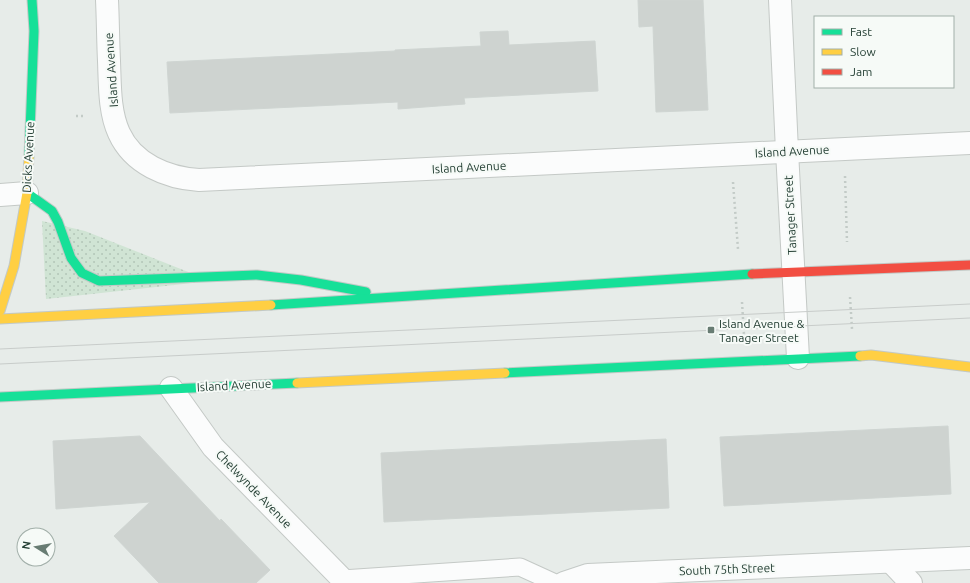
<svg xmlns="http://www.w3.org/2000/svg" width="970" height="583" font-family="Ubuntu,sans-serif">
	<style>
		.grass { fill: url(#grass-dots) }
		.building { fill: #ced3d0; stroke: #cfd5d2 }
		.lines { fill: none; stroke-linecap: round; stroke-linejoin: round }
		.lane-casing { stroke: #c4c9c6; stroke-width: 19 }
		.street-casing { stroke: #c4c9c6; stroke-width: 24 }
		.fast-casing { stroke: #c2c9c6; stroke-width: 11 }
		.slow-casing { stroke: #c2c9c6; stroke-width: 11 }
		.jam-casing { stroke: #c2c9c6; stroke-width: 11 }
		.path { stroke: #c3cbc7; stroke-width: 2.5; stroke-dasharray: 2 3; stroke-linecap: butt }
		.lane { stroke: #fbfcfc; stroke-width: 17 }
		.street { stroke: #fbfcfc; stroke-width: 22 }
		.fast { stroke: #16e098; stroke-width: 9 }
		.slow { stroke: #ffcf43; stroke-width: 9 }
		.jam { stroke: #f24e42; stroke-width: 9 }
		.tram { stroke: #c8ccca; stroke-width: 1 }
		.poi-dot { fill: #687c73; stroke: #f6faf7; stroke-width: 1.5 }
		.labels { text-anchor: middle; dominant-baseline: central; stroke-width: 4; stroke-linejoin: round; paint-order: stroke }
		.street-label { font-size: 12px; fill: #243f34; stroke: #f6faf7 }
		.poi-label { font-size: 12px; fill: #243f34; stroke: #f6faf7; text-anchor: start }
	</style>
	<defs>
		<pattern id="grass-dots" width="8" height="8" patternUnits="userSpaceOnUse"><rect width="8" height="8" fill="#d0e4d4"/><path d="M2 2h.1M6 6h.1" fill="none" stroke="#b2c5b7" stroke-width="1.8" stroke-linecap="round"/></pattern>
	</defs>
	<rect width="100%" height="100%" fill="#e7ece9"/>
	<polygon class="grass" points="42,221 85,231 211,281 46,299"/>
	<g class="building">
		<polygon points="638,0 703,0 708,110 656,112 653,26 639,27"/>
		<polygon points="508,31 509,45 595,41 598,91 464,98 465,104 398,109 398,102 170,113 167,62 395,51 395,50 481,46 480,32"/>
		<polygon points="948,426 951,494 724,506 720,437"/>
		<polygon points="140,436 220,521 221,519 270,570 256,583 159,583 114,536 150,502 56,509 53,441"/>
		<polygon points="666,439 669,508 384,522 381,453"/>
	</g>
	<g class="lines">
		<defs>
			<polyline id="lane" points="342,579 520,567 555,583"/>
			<g id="street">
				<path d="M 107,0 C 108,20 108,41 109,61 C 110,84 109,111 119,133 C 133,164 167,178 199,180 L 970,143"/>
				<polyline points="780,0 787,151 798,358"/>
				<polyline points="0,195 27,193"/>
				<polyline points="171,388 213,447 346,583"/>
				<polyline points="891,562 911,583"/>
				<polyline points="564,583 588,575 970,558"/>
			</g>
			<g id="fast">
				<polyline points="29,156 34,31 32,0"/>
				<polyline points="27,193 52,211 58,222 71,258 82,273 99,281 257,275 301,280 366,292"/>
				<polyline points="271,305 752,274"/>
				<polyline points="505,373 860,356"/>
				<polyline points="0,397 297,383"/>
			</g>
			<g id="slow">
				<polyline points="0,311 14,266 27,193 29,156"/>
				<polyline points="0,319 271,305"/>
				<polyline points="860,356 871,355 970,367"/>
				<polyline points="297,383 505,373"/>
			</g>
			<polyline id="jam" points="752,274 970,265"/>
		</defs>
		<use href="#lane" class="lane-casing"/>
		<use href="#street" class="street-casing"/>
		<use href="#fast" class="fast-casing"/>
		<use href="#slow" class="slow-casing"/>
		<use href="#jam" class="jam-casing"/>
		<g class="path">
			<polyline points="76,116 86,116"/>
			<polyline points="845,176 847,242"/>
			<polyline points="733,182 738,249"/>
			<polyline points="850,297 852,329"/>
			<polyline points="742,302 744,335"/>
		</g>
		<use href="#lane" class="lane"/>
		<use href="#street" class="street"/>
		<use href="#fast" class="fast"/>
		<use href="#slow" class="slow"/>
		<use href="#jam" class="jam"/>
		<g class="tram">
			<polyline points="0,349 970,304"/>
			<polyline points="0,364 970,318"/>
		</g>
	</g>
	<rect class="poi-dot" x="707" y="326" width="8" height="8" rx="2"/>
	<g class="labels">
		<g class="street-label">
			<text transform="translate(111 70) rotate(-94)">Island Avenue</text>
			<text transform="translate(792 151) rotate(-3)">Island Avenue</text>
			<text transform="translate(28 157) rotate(-87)">Dicks Avenue</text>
			<text transform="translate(469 167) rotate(-3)">Island Avenue</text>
			<text transform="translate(790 215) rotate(-93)">Tanager Street</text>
			<text transform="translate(234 385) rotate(-3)">Island Avenue</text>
			<text transform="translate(254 489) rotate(46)">Chelwynde Avenue</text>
			<text transform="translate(727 569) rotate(-2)">South 75th Street</text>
		</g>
		<g class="poi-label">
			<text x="719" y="323">Island Avenue &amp;<tspan x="719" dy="14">Tanager Street</tspan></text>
		</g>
	</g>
	<rect x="814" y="16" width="140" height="72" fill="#f6faf7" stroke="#a2afa9"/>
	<rect x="822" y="29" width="20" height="6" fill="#16e098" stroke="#a2afa9"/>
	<text x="850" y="36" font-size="12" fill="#243f34">Fast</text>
	<rect x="822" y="49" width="20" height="6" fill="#ffcf43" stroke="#a2afa9"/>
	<text x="850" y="56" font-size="12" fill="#243f34">Slow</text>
	<rect x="822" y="69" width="20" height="6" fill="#f24e42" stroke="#a2afa9"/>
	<text x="850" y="76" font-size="12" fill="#243f34">Jam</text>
	<g transform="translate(36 547) rotate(281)"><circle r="19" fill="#f6faf7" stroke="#a2afa9"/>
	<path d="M0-3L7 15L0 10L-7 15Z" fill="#687c73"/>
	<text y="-6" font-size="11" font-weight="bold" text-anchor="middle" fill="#243f34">N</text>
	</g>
</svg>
